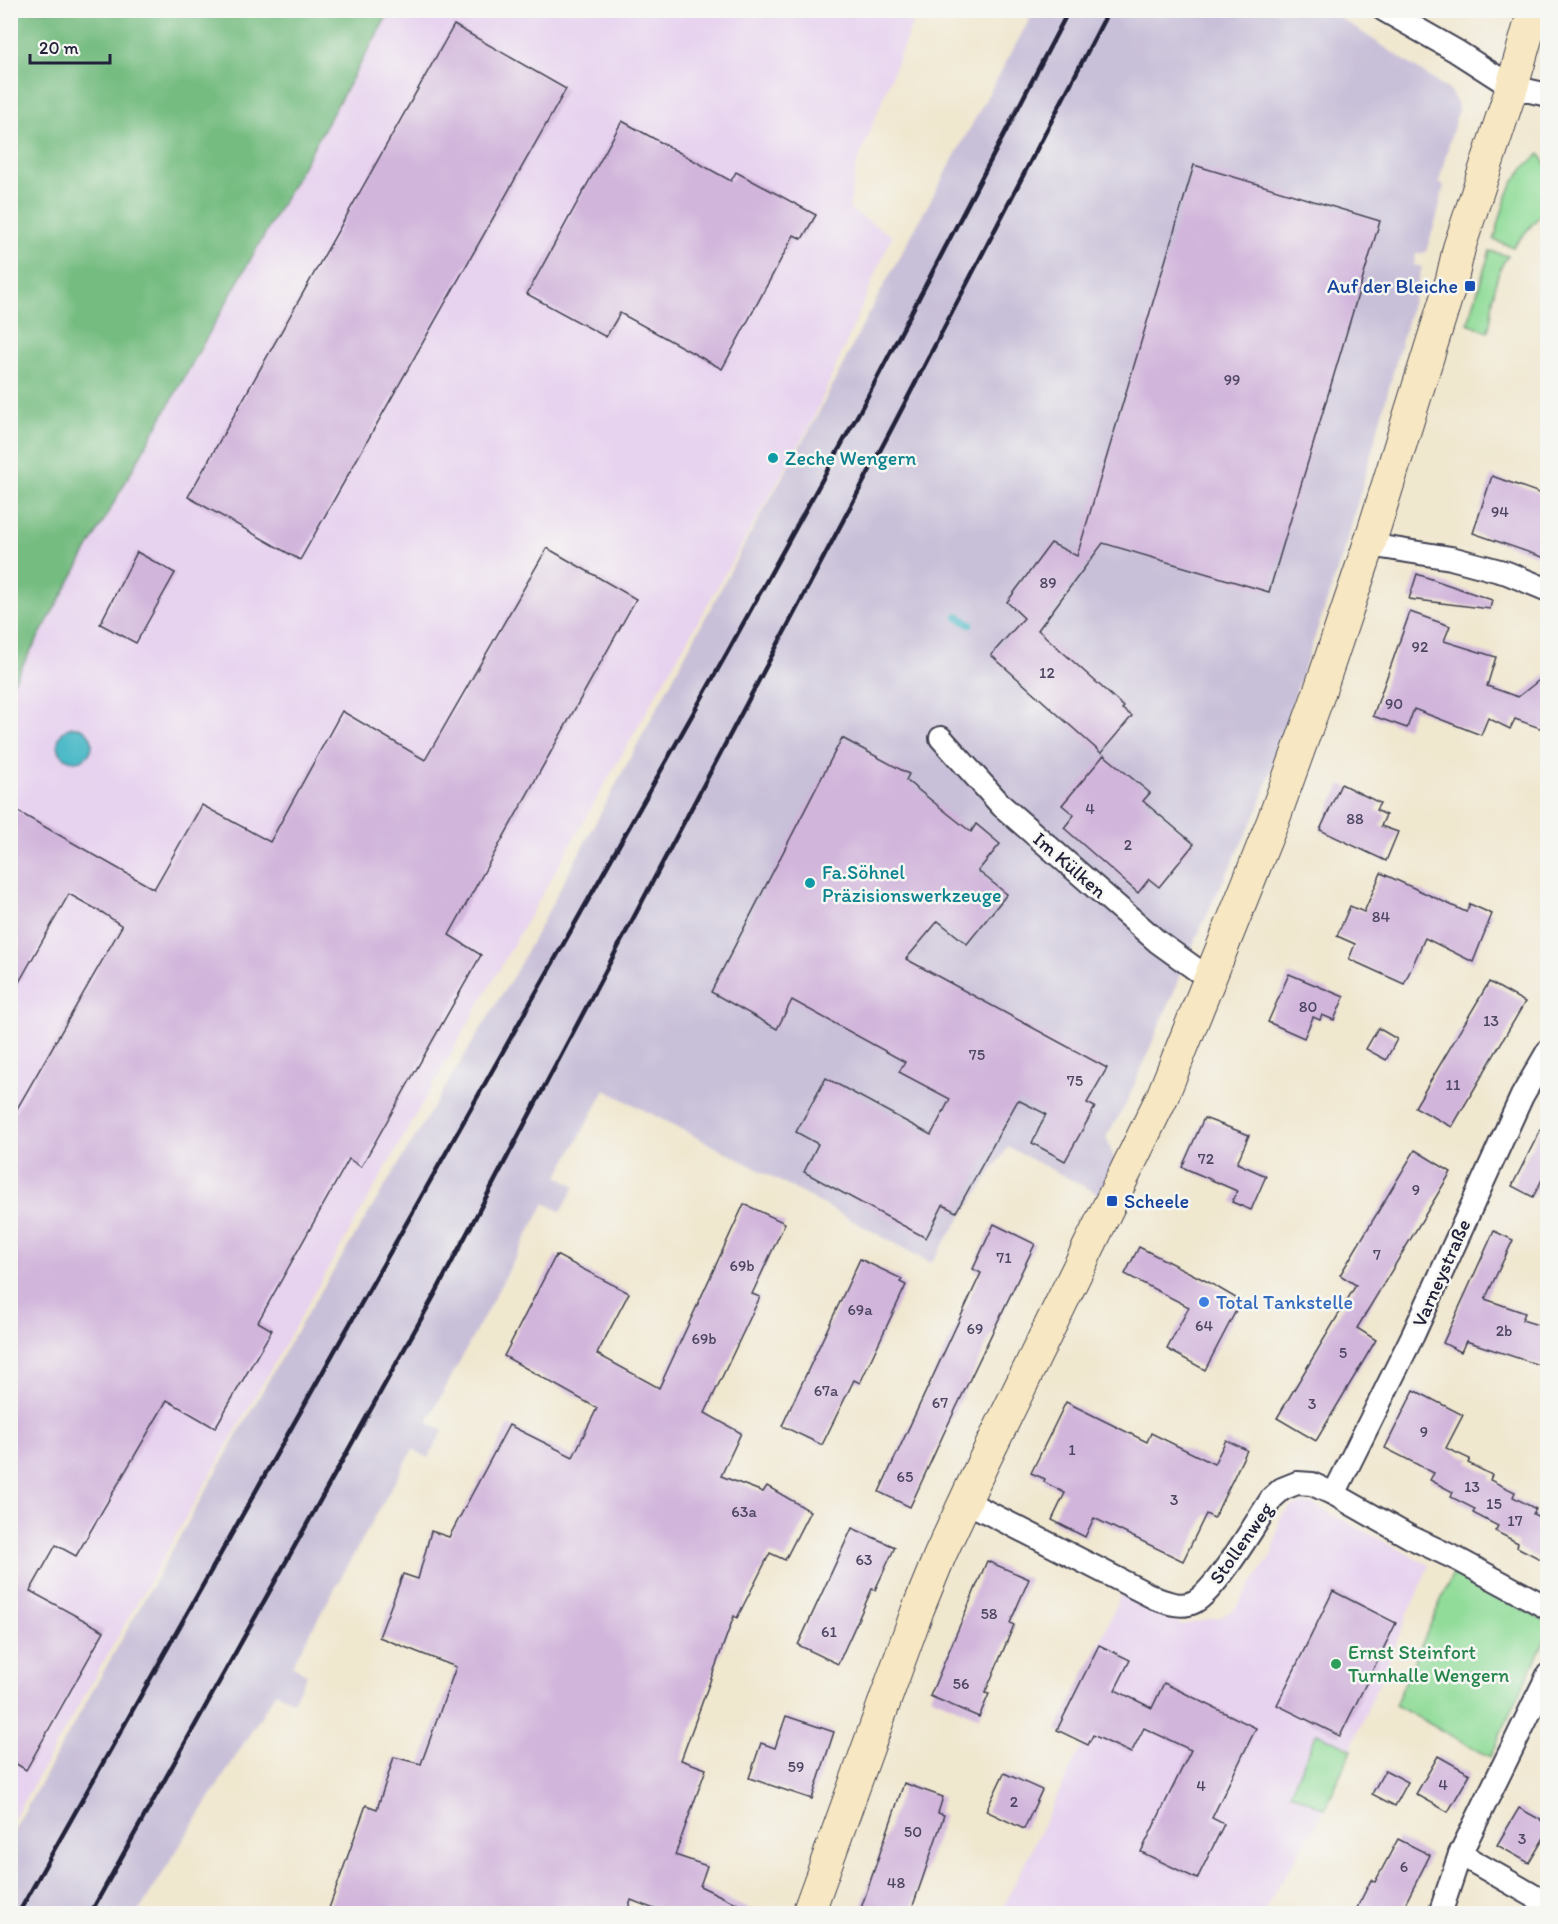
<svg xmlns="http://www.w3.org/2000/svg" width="1558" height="1924" font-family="Itim,sans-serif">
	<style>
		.built { fill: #e7d2ef }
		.industrial { fill: #c8bfd8 }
		.green { fill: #90dc98; stroke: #597f6a; stroke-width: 1.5 }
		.forest { fill: #74bc80; stroke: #4b6f5e; stroke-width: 1.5 }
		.water { fill: #4dbac7; stroke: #386e81; stroke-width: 1.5 }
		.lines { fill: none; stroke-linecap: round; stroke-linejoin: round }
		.stream { stroke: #4dbac7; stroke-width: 8 }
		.building { fill: #d1b5db }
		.street-casing { stroke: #414051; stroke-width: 26 }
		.secondary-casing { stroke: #414051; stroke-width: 34 }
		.street { stroke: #fff; stroke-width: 22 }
		.secondary { stroke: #f7e8c3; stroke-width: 32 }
		.rail { stroke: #22223b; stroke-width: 4.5 }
		.transit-dot { fill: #1a4fb4; stroke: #f6f6f2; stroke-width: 2 }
		.culture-dot { fill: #0f9aa8; stroke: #f6f6f2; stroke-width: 2 }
		.shop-dot { fill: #3f7fe0; stroke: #f6f6f2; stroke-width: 2 }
		.leisure-dot { fill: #2e9e5b; stroke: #f6f6f2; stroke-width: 2 }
		.labels { text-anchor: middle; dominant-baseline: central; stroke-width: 5; stroke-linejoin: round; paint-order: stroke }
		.number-label { font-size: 16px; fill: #4e4763 }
		.transit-label { font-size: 20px; fill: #164399; stroke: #f6f6f2; text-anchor: end }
		.culture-label { font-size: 20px; fill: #0d838f; stroke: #f6f6f2; text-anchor: start }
		.street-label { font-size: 20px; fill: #22223b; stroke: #f6f6f2 }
		.shop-label { font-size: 20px; fill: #366cbe; stroke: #f6f6f2; text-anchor: start }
		.leisure-label { font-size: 20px; fill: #27864d; stroke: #f6f6f2; text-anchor: start }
	</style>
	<rect width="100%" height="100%" fill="#f6f6f2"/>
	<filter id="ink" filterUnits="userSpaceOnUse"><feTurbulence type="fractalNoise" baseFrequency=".0167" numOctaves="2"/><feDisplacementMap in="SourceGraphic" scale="12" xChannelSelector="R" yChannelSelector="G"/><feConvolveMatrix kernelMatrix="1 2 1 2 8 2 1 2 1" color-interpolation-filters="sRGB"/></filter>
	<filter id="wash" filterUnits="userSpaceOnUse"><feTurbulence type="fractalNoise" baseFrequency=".008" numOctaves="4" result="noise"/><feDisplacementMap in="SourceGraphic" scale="24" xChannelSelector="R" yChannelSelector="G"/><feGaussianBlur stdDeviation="1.35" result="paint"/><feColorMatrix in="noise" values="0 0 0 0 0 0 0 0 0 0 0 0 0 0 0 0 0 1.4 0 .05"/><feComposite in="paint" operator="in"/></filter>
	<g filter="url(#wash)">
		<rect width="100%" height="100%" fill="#f0e7cf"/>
		<g class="built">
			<polygon points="390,11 917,11 856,167 849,209 892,236 813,420 11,1824 11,686"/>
			<polygon points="1301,1504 1312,1504 1429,1565 1325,1809 1263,1913 1015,1914 1003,1908 1083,1743 1057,1730 1099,1645 1121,1594 1182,1625 1221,1617 1235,1609 1273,1553 1279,1522 1283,1514 1291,1507"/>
		</g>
		<polygon class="industrial" points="1034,11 1330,11 1449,90 1457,103 1458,110 1439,182 1444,186 1437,217 1426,252 1416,254 1414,265 1422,267 1346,545 1293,701 1259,808 1206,916 1126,1104 1106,1137 1122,1179 1112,1201 1008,1147 931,1263 733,1156 605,1090 558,1176 575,1186 561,1212 545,1203 427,1422 443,1431 428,1458 413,1449 292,1665 307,1675 293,1701 276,1692 138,1913 11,1914 11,1835 290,1342 515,973 748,538 815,420 870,311"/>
		<g class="green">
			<path d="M 1540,154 L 1547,166 L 1547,207 L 1513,247 L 1494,240 C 1505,203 1507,177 1540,154 Z"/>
			<path d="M 1490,251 L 1508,256 C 1490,278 1495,307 1488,332 L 1468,323 Z"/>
			<polygon points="1453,1573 1547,1622 1547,1635 1490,1757 1395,1705"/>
			<polygon points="1317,1733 1352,1749 1325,1809 1290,1793"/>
		</g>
		<polygon class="forest" points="11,11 390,11 11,686 10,12"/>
		<circle class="water" cx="75" cy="744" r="17"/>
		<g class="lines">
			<polyline class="stream" points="958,617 970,624"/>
		</g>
		<g id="blocks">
			<g class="building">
				<polygon points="454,25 566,89 300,560 188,497"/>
				<polygon points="622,121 731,181 736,172 816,215 802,239 794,235 722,369 620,313 606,337 527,294"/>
				<polygon points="1194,165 1380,221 1269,592 1103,543 1038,630 1124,707 1122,709 1132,716 1101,753 991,655 1024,618 1007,602 1051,543 1077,556"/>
				<polygon points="1492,476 1548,496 1548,559 1473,533"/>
				<polygon points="547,548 636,599 449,935 481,955 361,1167 349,1159 258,1322 272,1330 215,1428 167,1400 76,1556 56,1545 30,1591 104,1631 26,1770 10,1760 10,1121 122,926 103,913 69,894 10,998 10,823 17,811 154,889 202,805 270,842 342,711 425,760"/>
				<polygon points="137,552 175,573 136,643 100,624"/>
				<polygon points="1417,574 1492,600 1490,609 1409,599"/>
				<polygon points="1410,612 1450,626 1444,641 1496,657 1487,686 1518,697 1548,673 1548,731 1515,719 1510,729 1488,718 1481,735 1414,709 1407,728 1373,716"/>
				<polygon points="842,738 909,774 906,780 971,832 976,824 1000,844 978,871 1007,894 967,944 938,921 906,959 1107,1068 1087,1103 1095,1107 1065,1161 1032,1143 1046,1114 1018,1100 956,1212 943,1205 926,1238 804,1172 818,1144 796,1132 826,1078 931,1135 950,1099 899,1072 905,1062 792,1000 777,1029 711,992"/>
				<polygon points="1104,755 1150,793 1143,801 1194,844 1159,887 1149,879 1138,893 1064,828 1074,815 1062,805"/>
				<polygon points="1341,784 1380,803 1376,810 1386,815 1381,826 1398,832 1386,861 1320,830"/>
				<polygon points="1381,873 1466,912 1470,904 1492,914 1473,962 1425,938 1404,984 1349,959 1355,944 1337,936 1350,906 1364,912"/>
				<polygon points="1289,974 1344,997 1334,1020 1322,1015 1320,1020 1313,1017 1304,1038 1268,1022"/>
				<polygon points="1489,982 1525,1002 1452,1127 1415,1107"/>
				<polygon points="1378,1028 1397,1039 1386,1060 1366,1049"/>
				<polygon points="1548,1115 1548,1168 1533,1197 1512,1186"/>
				<polygon points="1204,1118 1249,1135 1237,1163 1266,1176 1251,1210 1232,1202 1237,1191 1182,1167"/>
				<polygon points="1415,1150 1451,1172 1357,1328 1376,1340 1316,1441 1277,1418 1356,1285 1340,1275"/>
				<polygon points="744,1204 785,1223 752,1294 760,1297 705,1413 741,1433 721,1476 763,1492 767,1486 810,1511 785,1560 770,1553 737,1618 734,1616 681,1760 706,1769 675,1855 707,1866 700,1886 758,1914 667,1914 631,1900 626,1914 327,1914 366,1805 377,1809 394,1757 421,1764 456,1667 379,1637 403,1574 418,1579 431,1531 449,1537 509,1425 573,1457 597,1408 504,1356 556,1255 629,1293 597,1354 659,1388"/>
				<polygon points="994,1224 1035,1244 944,1433 910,1507 879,1492 981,1273 973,1269"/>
				<polygon points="1494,1231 1513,1240 1485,1299 1525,1313 1522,1320 1548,1328 1548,1368 1466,1341 1461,1352 1443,1343"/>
				<polygon points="1139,1247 1210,1283 1241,1301 1205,1370 1167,1349 1189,1307 1125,1274"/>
				<polygon points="860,1259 902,1279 900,1282 906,1285 860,1383 854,1380 822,1445 782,1426"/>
				<polygon points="1414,1390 1463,1415 1446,1448 1470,1459 1468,1463 1492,1475 1490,1480 1515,1492 1513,1497 1536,1509 1533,1514 1548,1521 1548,1545 1540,1559 1517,1547 1518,1543 1495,1531 1498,1526 1473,1513 1475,1509 1451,1497 1453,1492 1430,1480 1434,1473 1385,1448"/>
				<polygon points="1066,1402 1147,1442 1151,1433 1214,1464 1226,1440 1247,1450 1214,1518 1206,1514 1183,1561 1094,1518 1085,1537 1052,1520 1065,1493 1044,1482 1045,1479 1031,1473"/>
				<polygon points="852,1528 895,1547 875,1590 872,1589 838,1664 798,1645"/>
				<polygon points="987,1561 1029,1579 1010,1623 1014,1625 985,1693 989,1694 979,1717 930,1696"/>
				<polygon points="1333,1591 1396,1623 1340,1736 1277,1705"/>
				<polygon points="1099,1645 1130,1660 1115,1690 1152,1708 1164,1683 1256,1728 1212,1818 1224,1824 1197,1879 1141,1852 1191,1750 1144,1728 1131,1753 1093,1735 1088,1745 1057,1730"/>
				<polygon points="786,1716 834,1732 812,1799 749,1778 761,1743 775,1748"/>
				<polygon points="1438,1756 1470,1774 1448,1812 1416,1794"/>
				<polygon points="1385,1770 1408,1782 1395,1806 1372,1794"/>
				<polygon points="1004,1773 1042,1790 1024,1829 986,1811"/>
				<polygon points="904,1783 943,1797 938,1813 944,1815 922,1880 910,1914 859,1914"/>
				<polygon points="1519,1808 1548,1824 1548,1831 1529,1863 1497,1845"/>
				<polygon points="1398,1839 1430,1855 1400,1914 1354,1914 1371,1880 1375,1882"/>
			</g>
		</g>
	</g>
	<g filter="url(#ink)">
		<use href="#blocks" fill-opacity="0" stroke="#414051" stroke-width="1.5"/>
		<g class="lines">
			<defs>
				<g id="street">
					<polyline points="1384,10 1456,51 1512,87 1548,95"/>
					<polyline points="1369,545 1451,558 1507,573 1548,590"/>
					<polyline points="941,738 1002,806 1158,942 1197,970 1211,977"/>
					<polyline points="1334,1494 1413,1335 1522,1096 1548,1051"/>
					<path d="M 965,1501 L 1157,1599 C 1168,1603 1182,1608 1194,1602 C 1216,1591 1257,1521 1272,1498 L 1282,1489 L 1297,1483 L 1312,1484 L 1334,1494 L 1410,1537 L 1459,1560 L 1548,1608"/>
					<polyline points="1460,1854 1548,1904"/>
					<polyline points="1440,1914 1460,1854 1548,1675"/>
				</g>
				<polyline id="secondary" points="808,1914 918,1609 940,1555 981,1467 1163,1095 1273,821 1318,696 1369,545 1452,279 1459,248 1512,87 1534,10"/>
			</defs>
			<use href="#street" class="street-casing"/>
			<use href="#secondary" class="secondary-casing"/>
			<use href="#street" class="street"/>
			<use href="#secondary" class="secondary"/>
			<g class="rail">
				<polyline points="18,1914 727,653 861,409 1069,10"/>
				<polyline points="90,1914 435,1294 893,426 1109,10"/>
			</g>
		</g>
	</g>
	<g class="transit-dot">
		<rect x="1464" y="280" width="12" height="12" rx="3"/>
		<rect x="1106" y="1195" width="12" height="12" rx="3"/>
	</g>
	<g class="culture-dot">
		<circle cx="773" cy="458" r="6"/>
		<circle cx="810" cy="883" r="6"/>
	</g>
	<circle class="shop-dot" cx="1204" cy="1302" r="6"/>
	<circle class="leisure-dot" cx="1336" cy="1664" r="6"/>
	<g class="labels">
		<g class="number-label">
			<text x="1232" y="379">99</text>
			<text x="1500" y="511">94</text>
			<text x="1048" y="582">89</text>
			<text x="1420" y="646">92</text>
			<text x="1047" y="672">12</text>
			<text x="1394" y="703">90</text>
			<text x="1090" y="808">4</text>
			<text x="1355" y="818">88</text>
			<text x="1128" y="844">2</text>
			<text x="1381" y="916">84</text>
			<text x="1308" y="1006">80</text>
			<text x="1491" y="1020">13</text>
			<text x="977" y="1054">75</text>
			<text x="1075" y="1080">75</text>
			<text x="1453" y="1084">11</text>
			<text x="1206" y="1158">72</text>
			<text x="1416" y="1189">9</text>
			<text x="1377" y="1254">7</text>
			<text x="1004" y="1257">71</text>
			<text x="742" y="1265">69b</text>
			<text x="860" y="1309">69a</text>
			<text x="1204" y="1325">64</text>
			<text x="975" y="1328">69</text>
			<text x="1504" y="1330">2b</text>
			<text x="704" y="1338">69b</text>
			<text x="1343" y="1352">5</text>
			<text x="826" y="1390">67a</text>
			<text x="940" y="1402">67</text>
			<text x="1312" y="1403">3</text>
			<text x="1424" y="1431">9</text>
			<text x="1072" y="1449">1</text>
			<text x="905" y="1476">65</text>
			<text x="1472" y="1486">13</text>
			<text x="1174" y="1499">3</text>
			<text x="1494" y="1503">15</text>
			<text x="744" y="1511">63a</text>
			<text x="1515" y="1520">17</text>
			<text x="864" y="1559">63</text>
			<text x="989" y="1613">58</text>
			<text x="829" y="1631">61</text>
			<text x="961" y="1683">56</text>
			<text x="796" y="1766">59</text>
			<text x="1443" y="1784">4</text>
			<text x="1201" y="1785">4</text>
			<text x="1014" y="1801">2</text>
			<text x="913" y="1831">50</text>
			<text x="1522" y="1838">3</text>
			<text x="1404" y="1866">6</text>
			<text x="896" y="1882">48</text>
		</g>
		<g class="transit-label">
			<text x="1458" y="286">Auf der Bleiche</text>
			<text x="1124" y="1201" text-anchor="start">Scheele</text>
		</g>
		<g class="culture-label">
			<text x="785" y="458">Zeche Wengern</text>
			<text x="822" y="872">Fa.Söhnel<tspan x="822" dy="23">Präzisionswerkzeuge</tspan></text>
		</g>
		<g class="street-label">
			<text transform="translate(1070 865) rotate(41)">Im Külken</text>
			<text transform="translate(1441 1273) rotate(-66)">Varneystraße</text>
			<text transform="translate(1241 1543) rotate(-55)">Stollenweg</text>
		</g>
		<g class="shop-label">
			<text x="1216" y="1302">Total Tankstelle</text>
		</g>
		<g class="leisure-label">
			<text x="1348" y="1652">Ernst Steinfort<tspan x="1348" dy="23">Turnhalle Wengern</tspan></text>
		</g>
	</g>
	<rect width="1558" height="1924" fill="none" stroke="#f6f6f2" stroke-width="36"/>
	<path d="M30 54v9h80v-9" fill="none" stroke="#22223b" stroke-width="3"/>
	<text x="39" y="54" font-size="18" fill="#22223b" stroke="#f6f6f2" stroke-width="4.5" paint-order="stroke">20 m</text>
</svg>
